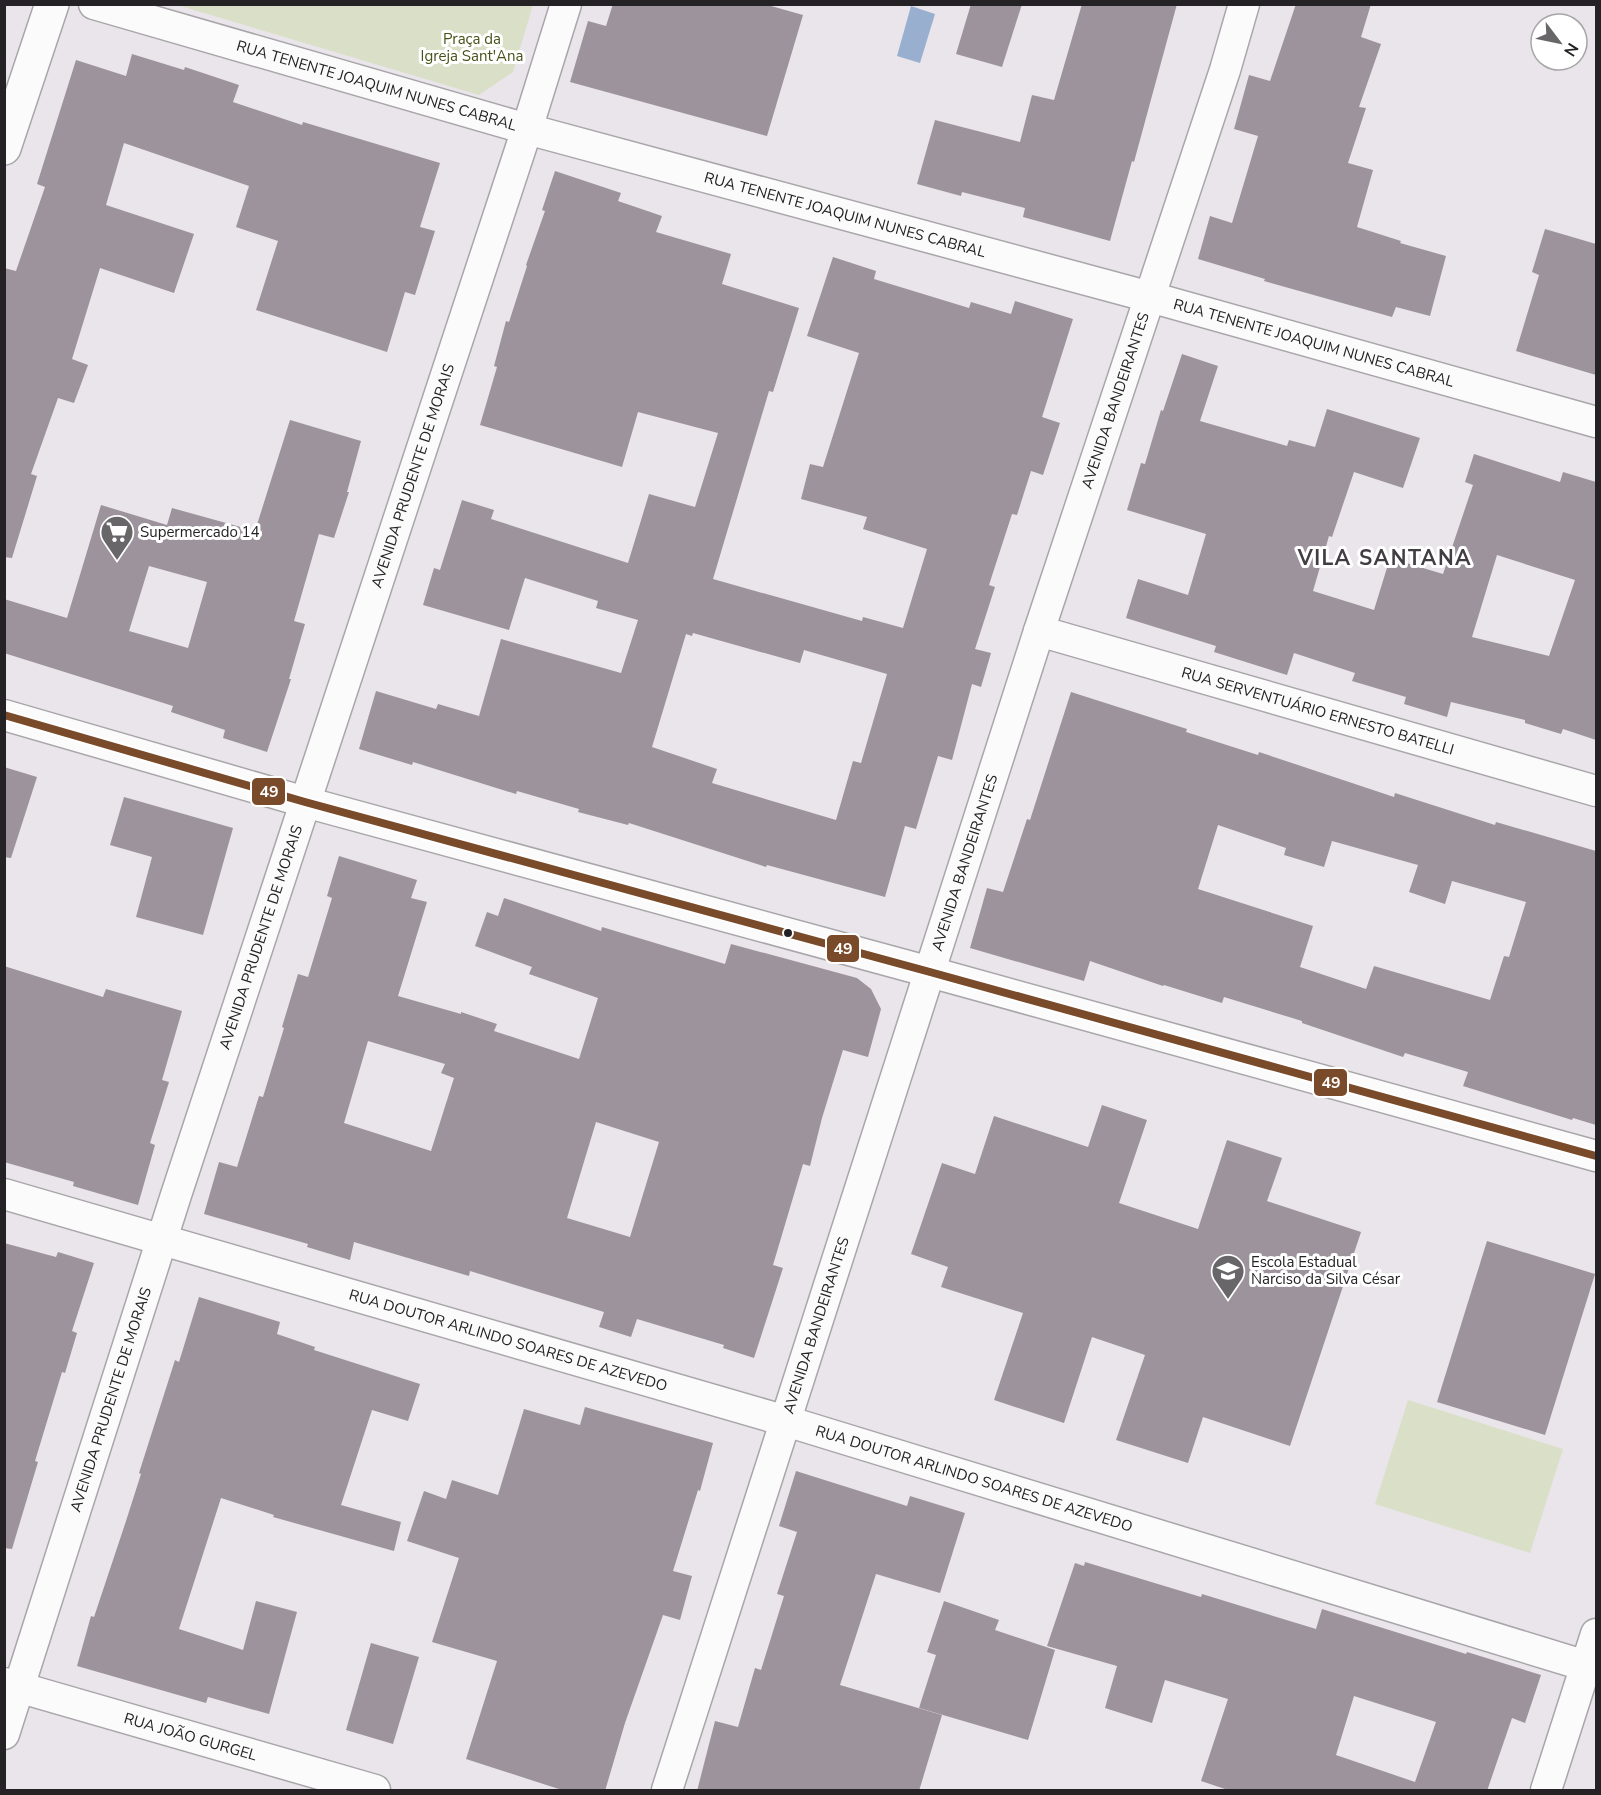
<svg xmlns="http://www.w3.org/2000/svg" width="1601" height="1795" font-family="'Nunito Sans',sans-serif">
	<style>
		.green { fill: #dae0c8 }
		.water { fill: #99afcf }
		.building { fill: #9d939c; fill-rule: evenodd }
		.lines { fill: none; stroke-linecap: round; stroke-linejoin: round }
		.minor-casing { stroke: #a9a6aa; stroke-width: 33 }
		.tertiary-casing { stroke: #a9a6aa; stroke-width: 36 }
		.minor { stroke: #fcfbfc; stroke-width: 30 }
		.tertiary { stroke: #fcfbfc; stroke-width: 33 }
		.bus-1-casing { stroke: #fff; stroke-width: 12 }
		.bus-1 { stroke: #7a4b2a; stroke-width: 8 }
		.bus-dot { fill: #242224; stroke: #fff; stroke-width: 2 }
		.labels { text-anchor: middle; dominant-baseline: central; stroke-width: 6; stroke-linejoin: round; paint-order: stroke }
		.park-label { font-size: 15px; fill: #475318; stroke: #fff }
		.street-label { font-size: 15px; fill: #242224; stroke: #fff }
		.poi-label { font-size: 15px; fill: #242224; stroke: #fff; text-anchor: start }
		.district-label { font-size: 21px; font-weight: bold; letter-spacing: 1.5px; fill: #423d43; stroke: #fff }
		.line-badge { stroke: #fff; stroke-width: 2 }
		.badge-label { font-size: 16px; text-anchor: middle; font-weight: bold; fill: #fff }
	</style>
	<rect width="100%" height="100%" fill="#e9e5ea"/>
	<g class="green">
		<polygon points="177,5 533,5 513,72 479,95"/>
		<polygon points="1408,1400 1563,1449 1530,1553 1375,1504"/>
	</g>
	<polygon class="water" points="911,6 935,14 920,63 897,56"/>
	<g class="building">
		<polygon points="613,4 764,4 803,15 767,136 570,82 588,21 606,26"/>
		<polygon points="971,4 1022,4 1002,67 956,54"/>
		<polygon points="1082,4 1177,4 1134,162 1132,161 1110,241 1023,217 1025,208 962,192 961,196 917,184 935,120 1020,142 1032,95 1054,100"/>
		<polygon points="1296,4 1371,4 1361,37 1381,44 1359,107 1366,108 1348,163 1373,170 1357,227 1401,241 1400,243 1446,256 1430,316 1396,307 1392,317 1264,281 1265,279 1198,259 1210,216 1232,223 1258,136 1234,129 1249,75 1270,81"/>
		<polygon points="132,54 184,70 185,67 239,85 233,102 302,125 303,122 440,163 420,227 435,231 415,295 405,292 387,352 256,310 278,241 236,227 249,186 124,143 106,205 194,234 174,293 100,268 72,359 88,365 74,403 58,398 31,474 37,476 12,558 4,557 4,268 16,271 45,187 37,184 76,60 126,76"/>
		<path d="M 555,171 L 621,193 L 618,201 L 662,216 L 656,232 L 731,254 L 722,284 L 799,308 L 773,392 L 769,391 L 713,579 L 862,621 L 863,617 L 903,628 L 927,549 L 863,529 L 867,517 L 801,499 L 810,464 L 823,467 L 859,353 L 807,336 L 833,257 L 876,271 L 874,279 L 969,308 L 971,302 L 1011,314 L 1015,301 L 1073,319 L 1042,417 L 1060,423 L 1043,475 L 1031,471 L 1017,515 L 1012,514 L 989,585 L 995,587 L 975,649 L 991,653 L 981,687 L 972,684 L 952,760 L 938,756 L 916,829 L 905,826 L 885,897 L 767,865 L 766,867 L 629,823 L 628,825 L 578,812 L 579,809 L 517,791 L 516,794 L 413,762 L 412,765 L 359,749 L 376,691 L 436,709 L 438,704 L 479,716 L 501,639 L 621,673 L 638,620 L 596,608 L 598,601 L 525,578 L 509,630 L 423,605 L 434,568 L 440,570 L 462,500 L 494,510 L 491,519 L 628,563 L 649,494 L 695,507 L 718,433 L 638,412 L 622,467 L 480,425 L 497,367 L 494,366 L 506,321 L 509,322 L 527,266 L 526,265 L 545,211 L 542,210 ZM 693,633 L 800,663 L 804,650 L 887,674 L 861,763 L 853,761 L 836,820 L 712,783 L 717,769 L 652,747 L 686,634 L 692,636 Z"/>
		<polygon points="1545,229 1596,244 1596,375 1516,351 1539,275 1532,272"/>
		<path d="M 1182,354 L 1218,366 L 1200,421 L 1287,446 L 1289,440 L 1315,447 L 1327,409 L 1420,438 L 1403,488 L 1354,472 L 1332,537 L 1329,536 L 1313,591 L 1374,610 L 1390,558 L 1443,574 L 1473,485 L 1465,482 L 1474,454 L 1560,482 L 1563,472 L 1596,482 L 1596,740 L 1563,729 L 1561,734 L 1525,723 L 1525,720 L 1451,702 L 1447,717 L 1404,704 L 1406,697 L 1352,681 L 1355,673 L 1294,653 L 1287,675 L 1214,652 L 1216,646 L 1126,618 L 1138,579 L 1188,595 L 1206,534 L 1127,510 L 1141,463 L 1145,464 L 1161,410 L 1163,411 ZM 1497,555 L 1575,580 L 1549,656 L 1472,637 Z"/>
		<path d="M 290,420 L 361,441 L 347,492 L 349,492 L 334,538 L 319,534 L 294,621 L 305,624 L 289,679 L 291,679 L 267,752 L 223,738 L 225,730 L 171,712 L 173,706 L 4,653 L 4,599 L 67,618 L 101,505 L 167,525 L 172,508 L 255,531 ZM 149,566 L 207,582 L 188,648 L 129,631 Z"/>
		<path d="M 1071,692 L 1187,729 L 1186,732 L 1258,755 L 1259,752 L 1394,797 L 1395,793 L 1495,825 L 1496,822 L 1596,851 L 1596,1125 L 1573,1118 L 1572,1120 L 1463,1086 L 1468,1072 L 1405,1053 L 1403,1057 L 1302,1023 L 1302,1021 L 1224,997 L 1222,1003 L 1164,985 L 1163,986 L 1090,961 L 1084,981 L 970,948 L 987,888 L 1003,892 L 1027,819 L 1030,820 ZM 1218,825 L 1286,848 L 1284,855 L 1324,867 L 1332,841 L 1418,865 L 1409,892 L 1445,904 L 1452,881 L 1526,902 L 1509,957 L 1504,956 L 1490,1000 L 1374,966 L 1366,989 L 1300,967 L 1313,926 L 1198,889 Z"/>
		<polygon points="4,767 37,777 11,858 4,857"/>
		<polygon points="124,797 233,828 203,935 136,917 152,857 110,845"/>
		<path d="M 339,856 L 417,880 L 411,898 L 427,902 L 398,996 L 461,1014 L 461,1012 L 497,1024 L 494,1031 L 579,1059 L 598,998 L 529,974 L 532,967 L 475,946 L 487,912 L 498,916 L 504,898 L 601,931 L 602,927 L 725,964 L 731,944 L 857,978 L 871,989 L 881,1009 L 868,1057 L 843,1050 L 822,1118 L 810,1166 L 803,1164 L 773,1265 L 783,1268 L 754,1358 L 723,1348 L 724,1345 L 637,1319 L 631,1337 L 599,1327 L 604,1312 L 470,1271 L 469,1276 L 354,1242 L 350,1260 L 307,1247 L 308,1244 L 204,1214 L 219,1162 L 237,1167 L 259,1096 L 263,1097 L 284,1028 L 282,1027 L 298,974 L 308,977 L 332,898 L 327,896 ZM 368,1041 L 445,1064 L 441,1073 L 454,1078 L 431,1151 L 344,1123 ZM 596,1122 L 659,1142 L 630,1237 L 567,1218 Z"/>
		<polygon points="4,966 103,997 106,989 182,1011 162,1080 169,1082 150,1143 155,1145 138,1205 73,1186 74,1182 4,1162"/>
		<polygon points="1102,1105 1147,1120 1119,1203 1198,1229 1227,1140 1282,1158 1267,1201 1361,1232 1290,1446 1203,1417 1188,1463 1116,1440 1145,1355 1092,1337 1064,1423 994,1400 1023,1313 941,1287 948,1267 911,1254 942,1163 975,1174 994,1116 1088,1147"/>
		<polygon points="1487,1241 1595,1274 1545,1435 1437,1402"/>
		<polygon points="4,1243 56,1257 58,1252 94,1263 72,1331 77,1333 65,1373 62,1372 35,1461 38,1462 12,1549 4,1548"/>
		<polygon points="199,1297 280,1322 277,1334 315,1347 314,1350 420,1384 408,1421 372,1410 341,1505 401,1522 394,1551 273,1517 274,1515 221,1498 179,1629 243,1650 256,1601 297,1612 269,1714 208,1697 206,1703 77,1666 91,1616 94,1617 126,1521 141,1474 139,1473 175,1360 179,1362"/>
		<polygon points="585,1407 713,1443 700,1491 698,1490 673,1571 692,1576 680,1620 663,1615 625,1723 605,1791 565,1791 466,1759 497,1661 432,1642 459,1558 407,1541 424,1491 446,1499 452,1480 498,1495 524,1409 580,1425"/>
		<polygon points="796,1471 907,1506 910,1496 965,1513 940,1593 876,1574 840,1685 942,1715 919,1791 697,1791 715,1721 738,1727 755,1668 761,1670 784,1596 777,1594 797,1532 779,1526"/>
		<path d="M 1085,1562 L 1201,1597 L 1202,1594 L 1316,1629 L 1322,1609 L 1466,1654 L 1467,1652 L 1541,1675 L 1525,1723 L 1512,1718 L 1487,1791 L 1231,1791 L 1201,1781 L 1228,1699 L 1165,1680 L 1152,1723 L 1105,1708 L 1117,1666 L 1047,1646 L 1075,1563 L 1084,1566 ZM 1354,1696 L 1436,1722 L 1415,1782 L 1336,1755 Z"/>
		<polygon points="944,1601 999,1620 995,1630 1055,1650 1028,1740 919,1708 936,1655 927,1652"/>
		<polygon points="371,1643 419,1657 393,1744 346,1730"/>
	</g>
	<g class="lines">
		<defs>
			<g id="minor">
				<path id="s1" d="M 94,4 L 527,129 L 1150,297 L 1596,422"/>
				<path id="s2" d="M 1039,631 L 1596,791"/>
				<polyline points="4,715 305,802 930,972 1596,1156"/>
				<path id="s3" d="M 4,1194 L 786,1421 L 1596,1669"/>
				<path id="s4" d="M 4,1683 L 375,1790"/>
				<path id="s5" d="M 4,1734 L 176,1195 L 527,129 L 566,4"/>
				<path id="s6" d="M 667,1790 L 1039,631 L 1225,70 L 1244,4"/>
				<polyline points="1546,1790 1596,1634"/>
			</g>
			<polyline id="tertiary" points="4,148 52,4"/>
		</defs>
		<use href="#minor" class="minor-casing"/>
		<use href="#tertiary" class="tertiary-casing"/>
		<use href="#minor" class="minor"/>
		<use href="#tertiary" class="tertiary"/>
		<defs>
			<polyline id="bus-1" points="4,715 305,802 930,972 1596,1156"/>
		</defs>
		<use href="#bus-1" class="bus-1-casing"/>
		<use href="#bus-1" class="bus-1"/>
	</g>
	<defs>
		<symbol id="supermarket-pin" viewBox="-11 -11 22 30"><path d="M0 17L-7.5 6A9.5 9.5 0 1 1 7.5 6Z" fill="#696669" stroke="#fff"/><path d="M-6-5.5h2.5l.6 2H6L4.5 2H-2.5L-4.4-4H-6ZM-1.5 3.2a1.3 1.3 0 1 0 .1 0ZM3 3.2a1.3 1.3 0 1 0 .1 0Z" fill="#fff"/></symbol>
		<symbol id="school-pin" viewBox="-11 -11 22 30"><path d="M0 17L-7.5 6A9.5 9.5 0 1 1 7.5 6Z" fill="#696669" stroke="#fff"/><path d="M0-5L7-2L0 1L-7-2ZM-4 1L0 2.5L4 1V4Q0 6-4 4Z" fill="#fff"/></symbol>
	</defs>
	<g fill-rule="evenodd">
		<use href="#supermarket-pin" x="98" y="513" width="38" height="52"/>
		<use href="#school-pin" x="1209" y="1252" width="38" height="52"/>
	</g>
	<circle class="bus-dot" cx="788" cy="933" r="5"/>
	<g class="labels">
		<g class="park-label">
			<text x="472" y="39">Praça da<tspan x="472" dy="17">Igreja Sant'Ana</tspan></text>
		</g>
		<g class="street-label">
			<text stroke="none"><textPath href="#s1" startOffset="294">RUA TENENTE JOAQUIM NUNES CABRAL</textPath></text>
			<text stroke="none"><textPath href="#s1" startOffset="780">RUA TENENTE JOAQUIM NUNES CABRAL</textPath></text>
			<text stroke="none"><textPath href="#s1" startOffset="1266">RUA TENENTE JOAQUIM NUNES CABRAL</textPath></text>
			<text stroke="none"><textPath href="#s6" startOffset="1460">AVENIDA BANDEIRANTES</textPath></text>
			<text stroke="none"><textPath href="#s5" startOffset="1323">AVENIDA PRUDENTE DE MORAIS</textPath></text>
			<text stroke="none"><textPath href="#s2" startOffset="290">RUA SERVENTUÁRIO ERNESTO BATELLI</textPath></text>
			<text stroke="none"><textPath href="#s6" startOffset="974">AVENIDA BANDEIRANTES</textPath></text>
			<text stroke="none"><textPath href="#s5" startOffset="837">AVENIDA PRUDENTE DE MORAIS</textPath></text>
			<text stroke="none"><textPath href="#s6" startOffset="488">AVENIDA BANDEIRANTES</textPath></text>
			<text stroke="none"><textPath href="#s3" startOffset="525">RUA DOUTOR ARLINDO SOARES DE AZEVEDO</textPath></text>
			<text stroke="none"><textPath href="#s5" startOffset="351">AVENIDA PRUDENTE DE MORAIS</textPath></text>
			<text stroke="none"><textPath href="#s3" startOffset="1011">RUA DOUTOR ARLINDO SOARES DE AZEVEDO</textPath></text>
			<text stroke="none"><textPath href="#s4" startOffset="194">RUA JOÃO GURGEL</textPath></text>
		</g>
		<g class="poi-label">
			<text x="140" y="532">Supermercado 14</text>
			<text x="1251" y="1262">Escola Estadual<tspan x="1251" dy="17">Narciso da Silva César</tspan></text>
		</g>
		<g class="district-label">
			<text x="1385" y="558">VILA SANTANA</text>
		</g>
	</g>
	<g class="line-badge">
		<rect x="251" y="777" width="35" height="29" rx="6" fill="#7a4b2a"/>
		<rect x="826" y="934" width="34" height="29" rx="6" fill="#7a4b2a"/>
		<rect x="1313" y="1068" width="35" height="29" rx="6" fill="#7a4b2a"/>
	</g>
	<g class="badge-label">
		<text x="269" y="797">49</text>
		<text x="843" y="954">49</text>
		<text x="1331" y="1088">49</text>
	</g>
	<rect width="1601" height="1795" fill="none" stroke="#242224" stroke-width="12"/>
	<g transform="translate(1559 42) rotate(122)"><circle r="28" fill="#ffffff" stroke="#a7a7a7" stroke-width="1.5"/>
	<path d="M0-4.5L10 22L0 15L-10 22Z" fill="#696669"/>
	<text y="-9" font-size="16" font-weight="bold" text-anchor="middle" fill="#242224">N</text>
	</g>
</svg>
